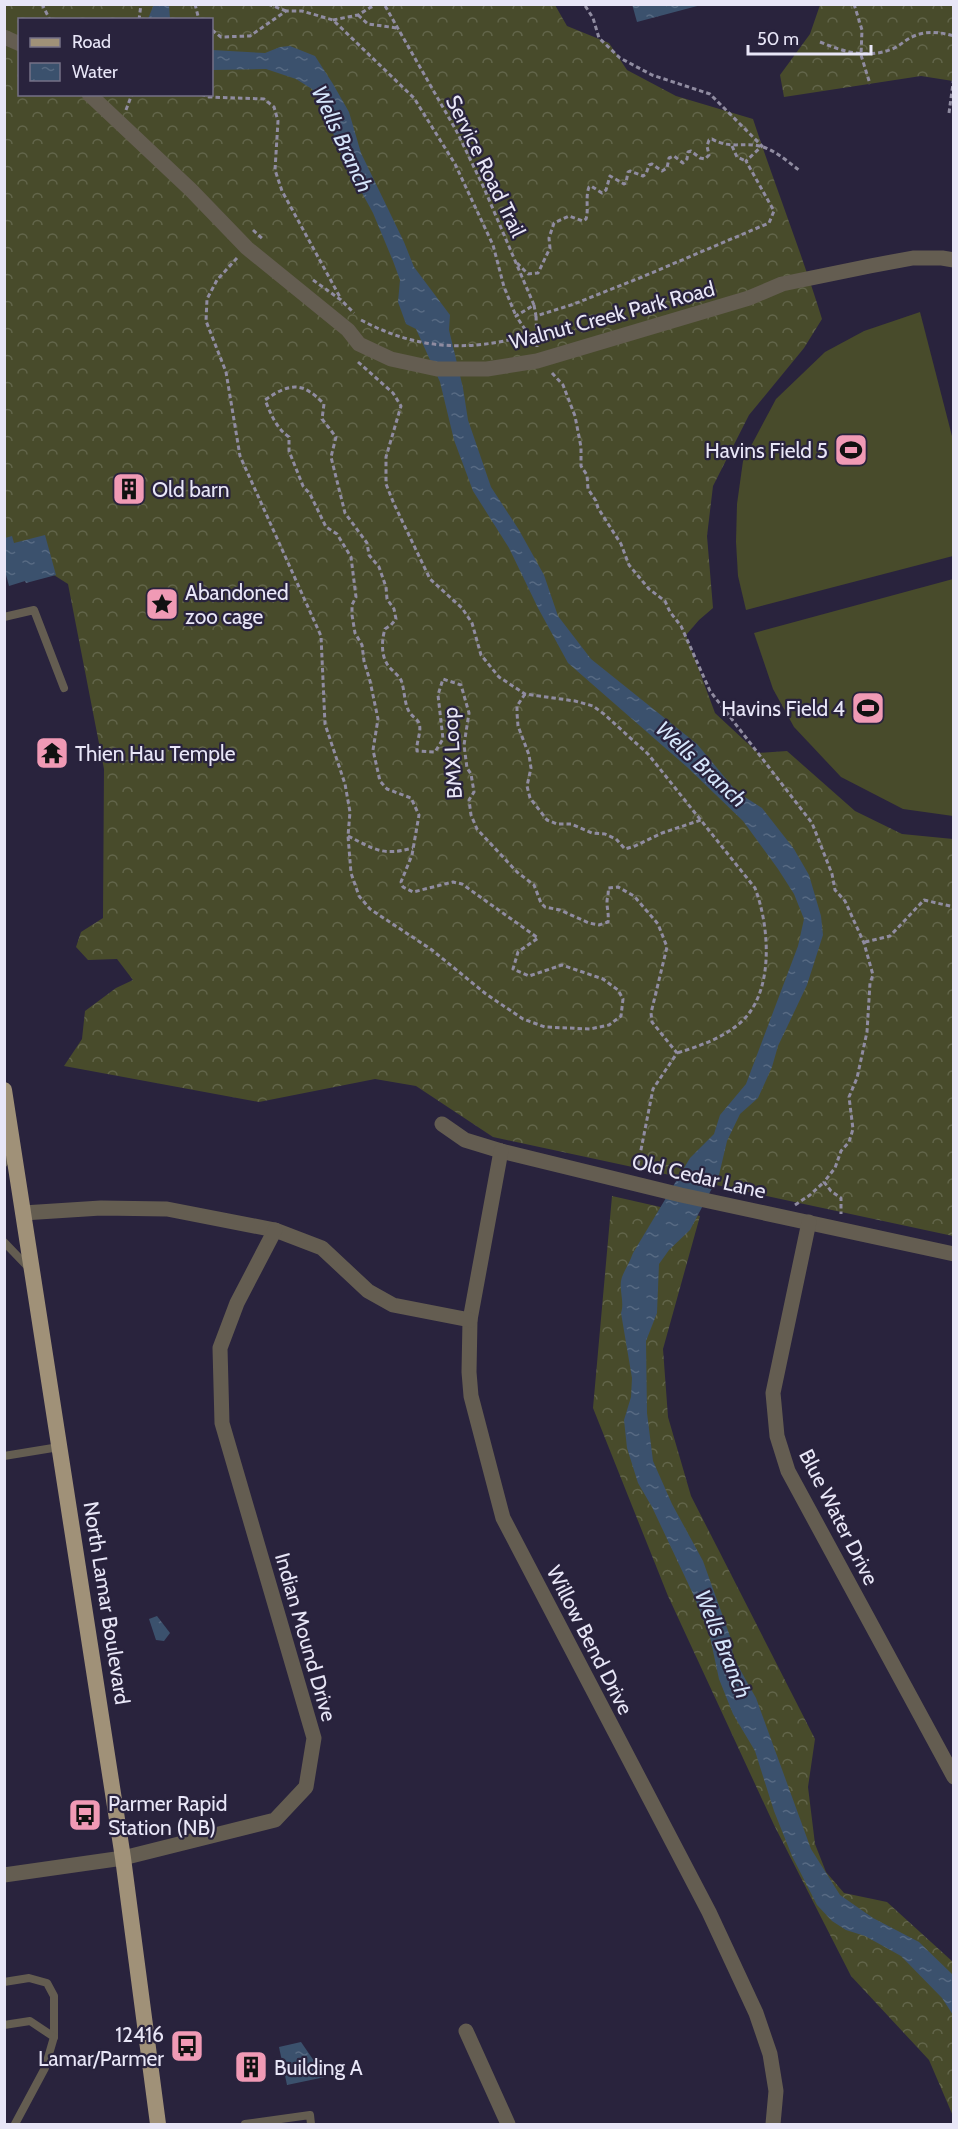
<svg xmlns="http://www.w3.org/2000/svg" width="958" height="2129" font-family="Cabin,sans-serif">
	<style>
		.forest { fill: url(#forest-crowns); fill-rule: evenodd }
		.garden { fill: #484b2b }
		.water { fill: url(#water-ripples) }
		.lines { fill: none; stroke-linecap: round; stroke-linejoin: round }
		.path { stroke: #908ca1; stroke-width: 3; stroke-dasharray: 4.5 3; stroke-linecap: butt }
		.service { stroke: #645d51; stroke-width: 8 }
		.minor { stroke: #645d51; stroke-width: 15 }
		.primary { stroke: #a09178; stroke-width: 16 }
		.labels { text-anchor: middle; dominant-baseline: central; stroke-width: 4.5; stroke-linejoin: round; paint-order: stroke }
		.street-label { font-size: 21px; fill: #e8e6f7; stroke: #29233d }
		.poi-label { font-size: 21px; fill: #e8e6f7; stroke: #29233d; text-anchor: start }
		.water-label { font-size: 22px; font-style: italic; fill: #d5e5fb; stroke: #29233d }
	</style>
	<defs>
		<pattern id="forest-crowns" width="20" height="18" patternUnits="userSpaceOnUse" patternTransform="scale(1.5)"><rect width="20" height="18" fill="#484b2b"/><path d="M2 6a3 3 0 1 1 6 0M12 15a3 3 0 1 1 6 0" fill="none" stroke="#62654a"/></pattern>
		<pattern id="water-ripples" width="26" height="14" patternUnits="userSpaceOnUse" patternTransform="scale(1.5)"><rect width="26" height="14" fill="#3b516d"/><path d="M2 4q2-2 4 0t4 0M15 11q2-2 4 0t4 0" fill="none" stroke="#576a83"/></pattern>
	</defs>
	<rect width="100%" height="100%" fill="#29233d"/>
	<g class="forest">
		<path d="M 5,5 L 555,5 L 567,26 L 609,43 L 627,70 L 676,96 L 753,119 C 775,186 801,251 822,319 L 804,348 L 749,415 L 713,486 L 707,536 L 713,608 L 699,620 L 686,635 L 715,713 L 758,753 L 787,751 L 855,811 L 902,834 L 953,839 L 953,1236 L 493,1137 L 416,1086 L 375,1079 L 259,1102 L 64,1066 L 82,1039 L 85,1011 L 116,988 L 133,980 L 117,959 L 88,960 L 76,947 L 81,932 L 103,918 L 104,769 L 68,584 L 38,565 L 4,548 L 6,507 L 5,504 ZM 20,20 L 212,20 L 212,94 L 20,94 Z"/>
		<polygon points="820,5 953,5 953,81 921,76 784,97 780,75 810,34"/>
		<polygon points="612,1196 700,1216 663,1349 668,1417 691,1496 815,1739 808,1787 815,1844 826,1872 844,1893 887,1902 953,1962 953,2116 929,2060 851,1976 774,1825 668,1596 593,1408"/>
	</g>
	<g class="garden">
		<polygon points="920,312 953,440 953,556 746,610 738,576 736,542 737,504 743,461 776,399 825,352 864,331"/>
		<polygon points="953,579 954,816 953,816 903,809 841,777 794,727 773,689 754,633"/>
	</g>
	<g class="water">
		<polygon points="154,4 169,5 170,19 148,19"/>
		<polygon points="632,4 701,4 701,5 637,22"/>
		<path d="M 290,46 L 315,56 L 333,84 L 349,112 L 361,153 L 404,242 L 414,267 L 450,315 L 449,330 L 463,388 L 468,420 L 491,487 L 519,530 L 544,575 L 558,616 L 591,659 L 697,744 L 737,792 L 762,808 L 794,849 L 809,875 L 821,916 L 823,935 L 807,985 L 778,1046 L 772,1067 L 758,1098 L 740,1114 L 727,1141 L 719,1175 L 690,1230 L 669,1250 L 659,1264 L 657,1313 L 646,1341 L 647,1413 L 653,1461 L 672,1504 L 703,1561 L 731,1639 L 733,1657 L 756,1698 L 811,1849 L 840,1895 L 873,1918 L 919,1942 L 953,1975 L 953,2015 L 942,1998 L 901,1956 L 865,1936 L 846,1930 L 832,1921 L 817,1905 L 792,1856 L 774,1811 L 755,1751 L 733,1714 L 719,1679 L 710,1637 L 694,1596 L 652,1507 L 638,1483 L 627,1448 L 624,1420 L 631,1397 L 632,1378 L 621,1313 C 625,1301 618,1289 622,1277 C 625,1269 630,1262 633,1253 L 690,1158 L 714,1134 L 720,1115 L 746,1084 L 798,946 L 804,919 L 794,894 L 778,869 L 743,821 L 687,767 L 568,663 L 538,608 L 509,548 L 473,491 L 454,440 L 440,382 L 416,329 L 406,324 L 398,302 L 400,280 L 393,261 L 373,213 L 344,160 L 330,126 L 327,112 L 312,89 L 296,79 L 266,69 L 212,70 L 212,50 L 265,53 L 280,47 Z"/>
		<polygon points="45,535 56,575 26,583 25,581 9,586 5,571 5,538 12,536 14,543"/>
		<polygon points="157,1616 170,1633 164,1641 156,1640 149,1619"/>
		<polygon points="301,2042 325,2077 287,2085 279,2047"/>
	</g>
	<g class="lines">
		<g class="path">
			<polyline points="42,4 50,20"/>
			<polyline points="195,4 199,20"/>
			<polyline points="268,4 286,11"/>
			<polyline points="854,4 862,30 861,55 870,84"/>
			<polyline points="358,15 368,24 397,28"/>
			<polyline points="139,20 141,4"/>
			<polyline points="333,20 358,15 376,4"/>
			<polyline points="212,30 221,37 250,36 286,11 302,11 333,20 414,98 455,164 493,245 504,287 516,316"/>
			<path d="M 820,42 C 844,52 867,59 892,49 C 900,46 905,40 912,37 C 926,30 939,32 954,36"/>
			<polyline points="201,94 209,97 264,99 274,107 278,121 275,170 282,191 341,299"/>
			<polyline points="126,110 132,94"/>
			<polyline points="949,113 954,76"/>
			<polyline points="732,146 737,157 746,161"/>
			<polyline points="253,230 264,240"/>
			<path d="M 237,258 L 217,280 L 207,299 L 206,321 L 226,372 L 240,456 L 321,636 L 325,724 L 345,784 L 350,812 L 348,836 L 351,873 L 359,896 L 370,909 L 432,950 L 486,994 L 523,1019 L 545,1027 L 590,1029 L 609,1025 L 621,1016 L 623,999 L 618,990 L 603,979 L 562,965 L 529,976 L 513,969 L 518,952 L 538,938 L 462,884 L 453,882 L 413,892 L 403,887 L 401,882 L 412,855 L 419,815 L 411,798 L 387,789 L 380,781 L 373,750 L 378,719 L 370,681 L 364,661 L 362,645 L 355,633 L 352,615 L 352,605 L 356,597 L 351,557 L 337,534 L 326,527 L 310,494 L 303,486 L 289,451 L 289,437 C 276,428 271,414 265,400 C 290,383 302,381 324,404 L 322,419 L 336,437 L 331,457 L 345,513 L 367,543 L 369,555 L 379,567 L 386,587 L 387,599 L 394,609 L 396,619 L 391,625 L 385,629 C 382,638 381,653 386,662 C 389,669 397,673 401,680 C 405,690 404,705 410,713 C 413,717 417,719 419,723 C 422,732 416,741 417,751 L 435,752 L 443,739 L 438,695 L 443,679 L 461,685 L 469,713 L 464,745 L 467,768 L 471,774 L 474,792 L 469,800 L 471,815 L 477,829 L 517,872 L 534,885 L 541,903 L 545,907 L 560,910 L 589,923 L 599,925 L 608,922 C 609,913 607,910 607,902 C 607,897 609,894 608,888 L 618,887 L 634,896 L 658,924 L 667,947 L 651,1013 L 652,1022 L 677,1053 L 653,1089 L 637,1170"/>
			<path d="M 517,263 L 528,274 L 538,273 L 550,248 L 549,238 L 554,223 L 569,216 L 583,221 L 586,219 C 589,210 585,198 589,187 L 591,186 L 602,193 L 606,190 L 610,176 L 624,184 L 626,183 L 628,172 L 630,171 L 643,176 L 646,174 L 649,165 L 652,164 L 662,171 L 667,168 L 669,158 L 674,156 L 683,163 L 687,159 L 688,152 L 691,151 L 700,158 L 705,159 L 709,155 L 707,146 L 709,140 L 712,139 C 731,150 745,141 763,147 C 776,151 788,162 799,170"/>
			<polyline points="313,280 341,300 354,313"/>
			<polyline points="534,305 536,316 574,304 642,277 769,223 774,211 746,161 762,146 710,94 652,75 620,58 599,38 593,18 584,4"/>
			<polyline points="536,316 537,347"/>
			<path d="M 361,320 C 417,350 469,352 529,335 L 516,316 L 534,305 L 484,188 L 457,132 L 384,4"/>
			<path d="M 358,362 L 393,393 L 401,406 L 386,457 L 386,484 L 394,504 L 430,579 L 462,608 L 472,623 L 481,655 L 499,677 L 525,694 L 575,701 L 593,706 L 604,714 L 648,754 L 755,888 C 769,925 774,985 746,1017 C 729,1036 700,1046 677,1053"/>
			<polyline points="552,373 563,385 575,416 581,447 581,466 587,475 588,489 596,501 598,508 621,544 629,565 649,589 665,601 670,612 681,626 710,691 812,823 832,874 835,890 845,901 864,943 873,975 870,983 867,1032 857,1078 849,1097 853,1129 849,1142 841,1151 835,1168 824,1182 831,1191 841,1198 841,1214"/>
			<polyline points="525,694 517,706 517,713 518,726 529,755 531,768 527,786 530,798 547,820 557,824 571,824 592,833 605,834 616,839 625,849 635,846 662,833 701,820"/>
			<path d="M 348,836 C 376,850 382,856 413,848"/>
			<polyline points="865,942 890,936 924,900 954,907"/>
			<polyline points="795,1205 810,1195 824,1182"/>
		</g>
		<g class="service">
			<polyline points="4,617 34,610 64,688"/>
			<polyline points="4,1163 10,1149"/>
			<polyline points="4,1242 28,1267"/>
			<polyline points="4,1456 59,1447"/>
			<polyline points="4,1982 29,1978 47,1983 54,1996 54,2037"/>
			<polyline points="4,2025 30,2021 54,2037 45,2068 15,2124"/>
			<polyline points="245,2124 310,2115 311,2124"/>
		</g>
		<g class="minor">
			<polyline points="4,37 20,44"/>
			<polyline points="89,94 191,190 247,248 348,330 359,344 391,359 437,369 487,369 537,361 749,298 782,284 870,266 913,258 942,258 954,260"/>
			<polyline points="442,1124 465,1140 501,1151 681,1195 954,1254"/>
			<polyline points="501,1151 470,1320 469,1372 471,1396 503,1518 709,1912 756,2013 770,2054 776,2091 773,2124"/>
			<polyline points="23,1213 101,1208 167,1209 275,1230 322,1248 368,1291 393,1305 470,1320"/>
			<polyline points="809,1222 773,1393 777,1436 788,1471 954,1777"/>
			<polyline points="4,1875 123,1858 275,1820 306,1787 314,1738 222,1423 220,1348 237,1303 275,1230"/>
			<polyline points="466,2031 508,2124"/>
		</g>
		<polyline class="primary" points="4,1090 123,1858 158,2124"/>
	</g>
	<defs>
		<symbol id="stadium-square" viewBox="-11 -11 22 22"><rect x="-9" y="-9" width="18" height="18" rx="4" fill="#f09ab5" stroke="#29233d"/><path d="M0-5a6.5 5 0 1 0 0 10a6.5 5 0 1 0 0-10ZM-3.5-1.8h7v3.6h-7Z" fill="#111"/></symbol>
		<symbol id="building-square" viewBox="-11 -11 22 22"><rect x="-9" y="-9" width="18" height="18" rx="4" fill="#f09ab5" stroke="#29233d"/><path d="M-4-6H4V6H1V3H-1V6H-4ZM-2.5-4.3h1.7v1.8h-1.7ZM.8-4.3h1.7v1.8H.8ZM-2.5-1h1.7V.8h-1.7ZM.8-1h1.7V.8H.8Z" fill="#111"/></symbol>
		<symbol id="sight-square" viewBox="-11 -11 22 22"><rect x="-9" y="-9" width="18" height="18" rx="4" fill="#f09ab5" stroke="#29233d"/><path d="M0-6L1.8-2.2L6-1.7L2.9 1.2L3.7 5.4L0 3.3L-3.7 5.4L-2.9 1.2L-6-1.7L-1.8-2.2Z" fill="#111"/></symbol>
		<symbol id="temple-square" viewBox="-11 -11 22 22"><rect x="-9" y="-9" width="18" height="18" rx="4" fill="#f09ab5" stroke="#29233d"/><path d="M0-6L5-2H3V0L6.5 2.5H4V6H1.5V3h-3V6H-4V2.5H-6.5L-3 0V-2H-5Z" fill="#111"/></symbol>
		<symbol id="bus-square" viewBox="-11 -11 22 22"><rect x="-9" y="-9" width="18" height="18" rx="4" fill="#f09ab5" stroke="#29233d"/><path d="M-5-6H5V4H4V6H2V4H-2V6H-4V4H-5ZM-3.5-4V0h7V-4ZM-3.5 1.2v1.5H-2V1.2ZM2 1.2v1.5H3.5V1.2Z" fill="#111"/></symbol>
	</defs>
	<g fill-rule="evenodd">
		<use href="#stadium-square" x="832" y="431" width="38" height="38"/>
		<use href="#building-square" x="110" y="470" width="38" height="38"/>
		<use href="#sight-square" x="143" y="585" width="38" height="38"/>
		<use href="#stadium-square" x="849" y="689" width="38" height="38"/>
		<use href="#temple-square" x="33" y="734" width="38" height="38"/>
		<use href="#bus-square" x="66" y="1796" width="38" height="38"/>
		<use href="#bus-square" x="168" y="2027" width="38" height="38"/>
		<use href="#building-square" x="232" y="2048" width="38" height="38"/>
	</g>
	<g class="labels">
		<g class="street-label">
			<text transform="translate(486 166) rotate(64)">Service Road Trail</text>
			<text transform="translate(612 315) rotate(-15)">Walnut Creek Park Road</text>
			<text transform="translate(452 753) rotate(-93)">BMX Loop</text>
			<text transform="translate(699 1176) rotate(13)">Old Cedar Lane</text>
			<text transform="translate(839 1517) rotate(63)">Blue Water Drive</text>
			<text transform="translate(107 1603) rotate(81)">North Lamar Boulevard</text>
			<text transform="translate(306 1637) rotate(74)">Indian Mound Drive</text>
			<text transform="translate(590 1640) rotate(63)">Willow Bend Drive</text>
		</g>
		<g class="poi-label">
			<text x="828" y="450" text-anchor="end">Havins Field 5</text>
			<text x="152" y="489">Old barn</text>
			<text x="185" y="592">Abandoned<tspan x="185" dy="24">zoo cage</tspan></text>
			<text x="845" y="708" text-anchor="end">Havins Field 4</text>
			<text x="75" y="753">Thien Hau Temple</text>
			<text x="108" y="1803">Parmer Rapid<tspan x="108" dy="24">Station (NB)</tspan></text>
			<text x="164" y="2034" text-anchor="end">12416<tspan x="164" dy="24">Lamar/Parmer</tspan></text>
			<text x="274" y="2067">Building A</text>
		</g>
		<g class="water-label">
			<text transform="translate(342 139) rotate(65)">Wells Branch</text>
			<text transform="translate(701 764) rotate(43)">Wells Branch</text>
			<text transform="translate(723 1644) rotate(68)">Wells Branch</text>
		</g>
	</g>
	<rect width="958" height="2129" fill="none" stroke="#e8e6f7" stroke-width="12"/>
	<rect x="18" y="18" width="195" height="78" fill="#29233d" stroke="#757187" stroke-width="1.5"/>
	<rect x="30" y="38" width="30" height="9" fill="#a09178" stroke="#757187" stroke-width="1.5"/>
	<text x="72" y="48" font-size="18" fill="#e8e6f7">Road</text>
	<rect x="30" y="63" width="30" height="18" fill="url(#water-ripples)" stroke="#757187" stroke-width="1.5"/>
	<text x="72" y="78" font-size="18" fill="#e8e6f7">Water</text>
	<path d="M748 45v9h123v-9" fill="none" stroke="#e8e6f7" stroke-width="3"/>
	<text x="757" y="45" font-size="18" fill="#e8e6f7" stroke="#29233d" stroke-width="4.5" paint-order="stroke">50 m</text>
</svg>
